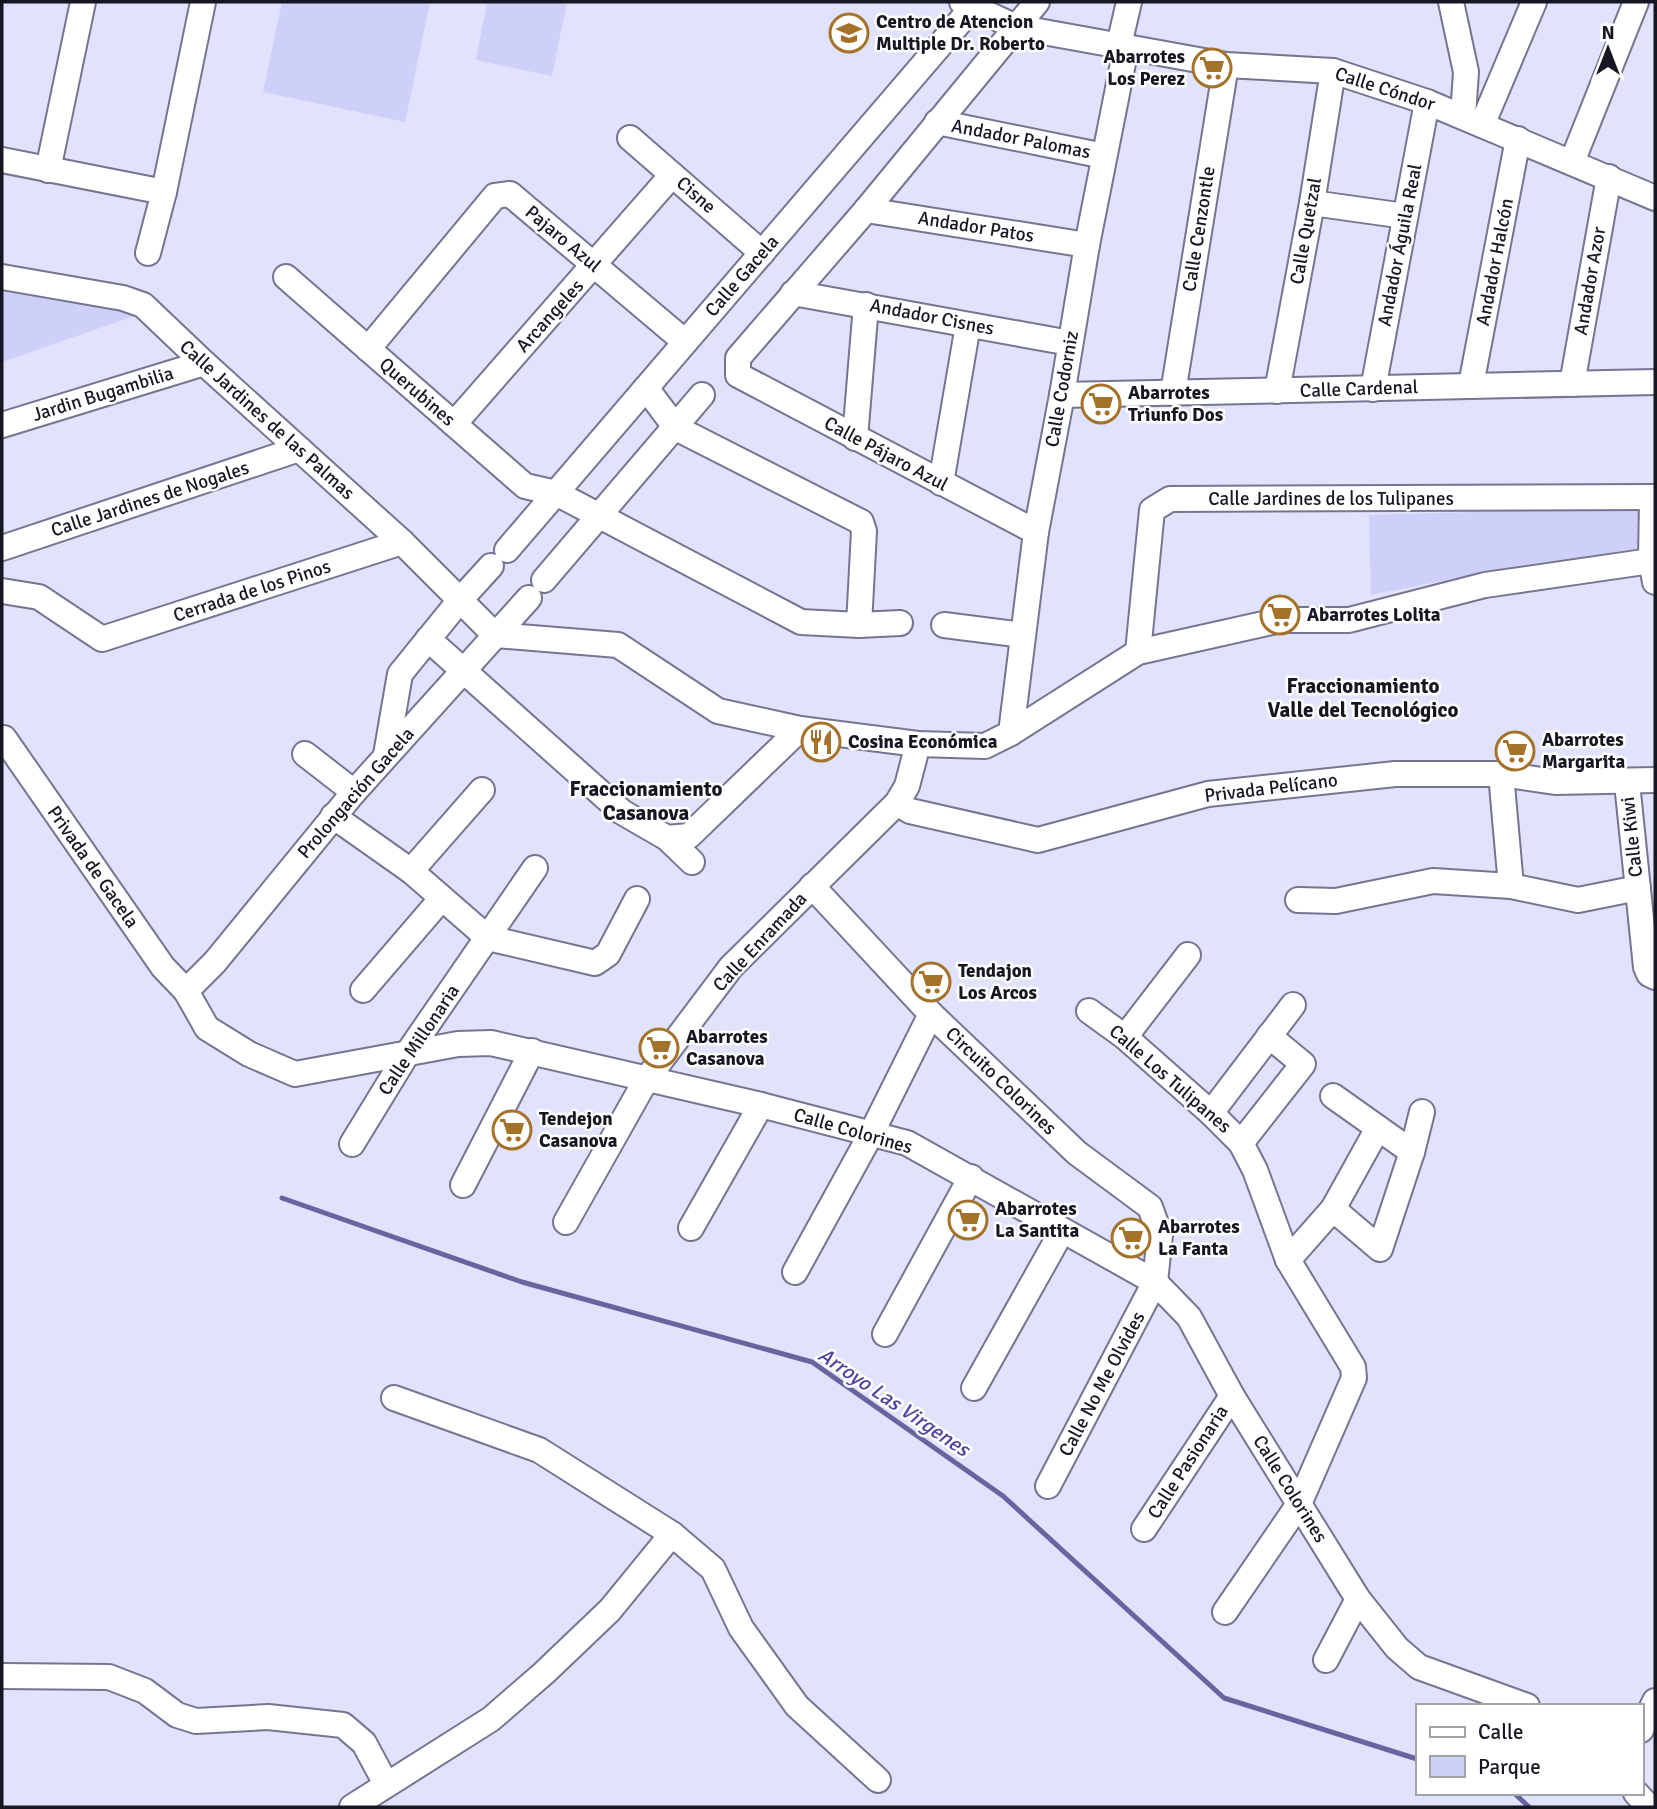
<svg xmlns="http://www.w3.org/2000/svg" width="1657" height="1809" font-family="Signika,sans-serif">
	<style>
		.green { fill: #cfd0fa }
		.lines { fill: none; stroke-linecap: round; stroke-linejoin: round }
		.stream { stroke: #67659f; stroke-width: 5 }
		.minor-casing { stroke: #757592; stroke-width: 28 }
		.minor { stroke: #fff; stroke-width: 24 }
		.labels { text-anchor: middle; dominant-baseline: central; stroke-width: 5; stroke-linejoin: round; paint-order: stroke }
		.poi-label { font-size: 19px; font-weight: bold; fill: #171723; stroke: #fff; text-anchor: start }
		.street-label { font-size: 19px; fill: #171723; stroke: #fff }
		.neighbourhood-label { font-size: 21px; font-weight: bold; fill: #171723; stroke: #fff }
		.water-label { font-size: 21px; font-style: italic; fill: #4f44a0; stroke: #fff }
	</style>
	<rect width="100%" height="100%" fill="#e1e2fc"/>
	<g class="green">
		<polygon points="282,2 430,2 405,122 263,92"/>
		<polygon points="487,2 567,2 552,76 476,60"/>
		<polygon points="2,288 140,314 2,362"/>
		<polygon points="1644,507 1644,550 1527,564 1371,595 1369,515"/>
	</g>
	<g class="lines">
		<g class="stream">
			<polyline points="282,1198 522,1282 812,1362 1003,1496 1224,1698 1417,1759"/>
			<polyline points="1514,1793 1529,1807"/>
		</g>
		<defs>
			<g id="minor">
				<polyline points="962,2 1016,27 1226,65 1333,71 1427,102 1655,198"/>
				<polyline points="1451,2 1466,72 1463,116"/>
				<polyline points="1119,45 1129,2"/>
				<polyline points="937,122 1104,156"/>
				<polyline points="1482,125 1534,2"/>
				<polyline points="630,138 762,253"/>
				<polyline points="2,160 164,192"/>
				<polyline points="1572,162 1636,2"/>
				<polyline points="48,170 83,2"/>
				<polyline points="1312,203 1405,216"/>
				<polyline points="866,210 1087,245"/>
				<polyline points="148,253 164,192 203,2"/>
				<polyline points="2,277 123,298 143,305 204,363 402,542 495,635 618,645 718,711 800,729 918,744 985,746 1011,733 1138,652 1281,620 1349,620 1485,585 1651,561"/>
				<polyline points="286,277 525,486 556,493 801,622 859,625 900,623"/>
				<polyline points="793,293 1070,343"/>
				<polyline points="368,349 495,196 510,194 684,341"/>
				<polyline points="1572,384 1609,177"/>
				<polyline points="1471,385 1518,139"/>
				<polyline points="646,388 676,428 861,522 864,531 859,625"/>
				<polyline points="1373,389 1427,102"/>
				<polyline points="1277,391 1312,203 1333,71"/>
				<polyline points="1173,393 1226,65"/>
				<polyline points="1062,395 1655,382"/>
				<polyline points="454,424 672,175"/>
				<polyline points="2,425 204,363"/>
				<polyline points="855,438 866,305"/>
				<polyline points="941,483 968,325"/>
				<polyline points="1652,498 1651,561 1655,582"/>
				<polyline points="1036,532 738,375 738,358 866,210 1037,2"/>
				<polyline points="2,548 299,449"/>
				<polyline points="507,550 977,2"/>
				<polyline points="544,580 702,395"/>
				<polyline points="2,591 39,597 102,639 402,542"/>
				<polyline points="944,625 1023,635"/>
				<polyline points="428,639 622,812 667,838 692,862"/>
				<polyline points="1138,652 1152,510 1170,499 1655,497"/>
				<polyline points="1011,733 1036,532 1062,395 1087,245 1126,48"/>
				<polyline points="4,738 163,967 186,991 207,1028 249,1054 295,1074 458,1044 491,1043 761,1105 907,1143 1155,1282 1189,1317 1232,1396 1358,1599 1397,1648 1419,1667 1527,1706"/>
				<polyline points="305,754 354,792"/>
				<polyline points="386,755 400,674 460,600 491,566"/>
				<polyline points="1501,774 1511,886"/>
				<polyline points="1627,783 1646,967 1649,974 1655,977"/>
				<polyline points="897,803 910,811 1038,840 1208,794 1395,774 1501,774 1555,782 1655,780"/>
				<polyline points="333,816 411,871 488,938 595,963 608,954 637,899"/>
				<polyline points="667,838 689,836 800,729"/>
				<polyline points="411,871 482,790"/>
				<polyline points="812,886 931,1014 1077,1153 1150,1207 1160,1235 1155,1282 1048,1486"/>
				<polyline points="1298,900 1336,901 1433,881 1511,886 1578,900 1638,888"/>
				<polyline points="363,990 442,898"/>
				<polyline points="186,991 215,962 354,792 529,598"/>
				<polyline points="1089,1011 1125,1037 1211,1113 1241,1143 1255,1170 1288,1260 1353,1367 1354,1378 1299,1504 1225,1612"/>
				<polyline points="1125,1037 1188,955"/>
				<polyline points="1333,1096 1412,1152"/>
				<polyline points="1211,1113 1293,1005"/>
				<polyline points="1241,1143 1303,1064 1269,1036"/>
				<polyline points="352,1144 407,1054 535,868"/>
				<polyline points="463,1185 532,1051"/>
				<polyline points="1333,1209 1380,1249 1412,1152 1422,1112"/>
				<polyline points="566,1222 646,1080 731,967 897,803 907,786 918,744"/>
				<polyline points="691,1228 761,1105"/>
				<polyline points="1288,1260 1333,1209 1378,1128"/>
				<polyline points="795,1272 871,1134 931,1014"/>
				<polyline points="885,1334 971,1177"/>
				<polyline points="974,1388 1062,1231"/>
				<polyline points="394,1398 539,1450 672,1534"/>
				<polyline points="1144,1529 1232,1396"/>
				<polyline points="1326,1660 1358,1599"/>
				<polyline points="2,1676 109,1677 145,1691 177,1715 196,1721 268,1717 343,1725 364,1743 386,1784"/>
				<polyline points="1641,1730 1655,1701"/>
				<polyline points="1636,1793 1649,1807"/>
				<polyline points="352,1807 491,1719 544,1673 610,1610 672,1534 713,1569 741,1628 797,1706 878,1780"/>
			</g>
		</defs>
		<use href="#minor" class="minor-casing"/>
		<use href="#minor" class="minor"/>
	</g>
	<defs>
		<symbol id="school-ring" viewBox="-11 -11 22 22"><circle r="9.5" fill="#fff" stroke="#a57229" stroke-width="1.5"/><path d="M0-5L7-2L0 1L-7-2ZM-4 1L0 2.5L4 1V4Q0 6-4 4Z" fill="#a57229"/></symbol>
		<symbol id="supermarket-ring" viewBox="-11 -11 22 22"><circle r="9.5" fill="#fff" stroke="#a57229" stroke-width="1.5"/><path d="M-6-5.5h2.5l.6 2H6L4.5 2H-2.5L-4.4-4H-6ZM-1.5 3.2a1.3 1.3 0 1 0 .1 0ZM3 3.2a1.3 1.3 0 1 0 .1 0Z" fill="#a57229"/></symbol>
		<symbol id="restaurant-ring" viewBox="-11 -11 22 22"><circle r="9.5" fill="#fff" stroke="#a57229" stroke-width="1.5"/><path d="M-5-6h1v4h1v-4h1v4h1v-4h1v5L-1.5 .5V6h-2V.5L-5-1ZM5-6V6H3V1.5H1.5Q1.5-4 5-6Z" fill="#a57229"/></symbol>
	</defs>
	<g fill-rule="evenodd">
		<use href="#school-ring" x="827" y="11" width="44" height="44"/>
		<use href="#supermarket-ring" x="1190" y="46" width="44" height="44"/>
		<use href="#supermarket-ring" x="1079" y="382" width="44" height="44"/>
		<use href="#supermarket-ring" x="1258" y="593" width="44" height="44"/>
		<use href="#restaurant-ring" x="799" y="720" width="44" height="44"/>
		<use href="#supermarket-ring" x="1493" y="729" width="44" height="44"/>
		<use href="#supermarket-ring" x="909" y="960" width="44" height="44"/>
		<use href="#supermarket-ring" x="637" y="1026" width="44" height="44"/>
		<use href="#supermarket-ring" x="490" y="1108" width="44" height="44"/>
		<use href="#supermarket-ring" x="946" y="1198" width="44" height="44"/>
		<use href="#supermarket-ring" x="1109" y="1216" width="44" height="44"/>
	</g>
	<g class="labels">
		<g class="poi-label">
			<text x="876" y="22">Centro de Atencion<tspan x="876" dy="22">Multiple Dr. Roberto</tspan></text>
			<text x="1185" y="57" text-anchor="end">Abarrotes<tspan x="1185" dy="22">Los Perez</tspan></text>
			<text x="1128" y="393">Abarrotes<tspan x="1128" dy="22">Triunfo Dos</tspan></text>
			<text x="1307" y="615">Abarrotes Lolita</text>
			<text x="1542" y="740">Abarrotes<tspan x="1542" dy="22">Margarita</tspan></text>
			<text x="848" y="742">Cosina Económica</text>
			<text x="958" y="971">Tendajon<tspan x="958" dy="22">Los Arcos</tspan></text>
			<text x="686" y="1037">Abarrotes<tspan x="686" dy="22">Casanova</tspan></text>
			<text x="539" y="1119">Tendejon<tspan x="539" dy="22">Casanova</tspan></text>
			<text x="995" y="1209">Abarrotes<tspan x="995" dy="22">La Santita</tspan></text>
			<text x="1158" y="1227">Abarrotes<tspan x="1158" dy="22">La Fanta</tspan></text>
		</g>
		<g class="street-label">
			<text transform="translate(1385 89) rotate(18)">Calle Cóndor</text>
			<text transform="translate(1021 139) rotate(11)">Andador Palomas</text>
			<text transform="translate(696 195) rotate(41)">Cisne</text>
			<text transform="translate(976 227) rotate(9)">Andador Patos</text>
			<text transform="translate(1199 229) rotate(-81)">Calle Cenzontle</text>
			<text transform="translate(1306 231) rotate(-80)">Calle Quetzal</text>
			<text transform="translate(563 239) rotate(40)">Pajaro Azul</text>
			<text transform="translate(1400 245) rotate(-79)">Andador Águila Real</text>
			<text transform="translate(1495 262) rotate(-79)">Andador Halcón</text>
			<text transform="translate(742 276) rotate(-49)">Calle Gacela</text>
			<text transform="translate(1590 281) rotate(-80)">Andador Azor</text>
			<text transform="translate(550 316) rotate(-48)">Arcangeles</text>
			<text transform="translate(932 317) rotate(11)">Andador Cisnes</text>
			<text transform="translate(1062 389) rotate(-80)">Calle Codorniz</text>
			<text transform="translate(1359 389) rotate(-2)">Calle Cardenal</text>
			<text transform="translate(417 392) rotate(41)">Querubines</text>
			<text transform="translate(103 394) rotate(-17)">Jardin Bugambilia</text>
			<text transform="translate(267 420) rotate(42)">Calle Jardines de las Palmas</text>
			<text transform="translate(886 454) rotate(28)">Calle Pájaro Azul</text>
			<text transform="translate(150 499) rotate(-18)">Calle Jardines de Nogales</text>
			<text x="1331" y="499">Calle Jardines de los Tulipanes</text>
			<text transform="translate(252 591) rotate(-18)">Cerrada de los Pinos</text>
			<text transform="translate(1271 788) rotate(-7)">Privada Pelícano</text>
			<text transform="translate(356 793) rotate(-49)">Prolongación Gacela</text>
			<text transform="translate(1632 837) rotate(-96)">Calle Kiwi</text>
			<text transform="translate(93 867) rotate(55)">Privada de Gacela</text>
			<text transform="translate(760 942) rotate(-47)">Calle Enramada</text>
			<text transform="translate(419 1040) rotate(-56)">Calle Millonaria</text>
			<text transform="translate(1170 1079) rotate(41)">Calle Los Tulipanes</text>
			<text transform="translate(1001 1081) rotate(44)">Circuito Colorines</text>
			<text transform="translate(853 1131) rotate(16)">Calle Colorines</text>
			<text transform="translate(1102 1384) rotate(-62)">Calle No Me Olvides</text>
			<text transform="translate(1188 1462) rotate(-57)">Calle Pasionaria</text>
			<text transform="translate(1290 1489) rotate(58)">Calle Colorines</text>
		</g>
		<g class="neighbourhood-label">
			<text x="1363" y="686">Fraccionamiento<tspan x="1363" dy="24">Valle del Tecnológico</tspan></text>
			<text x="646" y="789">Fraccionamiento<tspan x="646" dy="24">Casanova</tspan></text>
		</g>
		<g class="water-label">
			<text transform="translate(894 1402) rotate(34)">Arroyo Las Virgenes</text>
		</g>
	</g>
	<rect width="1657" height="1809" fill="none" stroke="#171723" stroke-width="7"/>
	<rect x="1416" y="1704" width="228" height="91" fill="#ffffff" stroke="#a2a2a7" stroke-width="2"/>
	<rect x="1430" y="1727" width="35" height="10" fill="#ffffff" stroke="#a2a2a7" stroke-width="2"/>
	<text x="1478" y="1739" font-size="21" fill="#171723">Calle</text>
	<rect x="1430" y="1756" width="35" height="21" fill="#cfd0fa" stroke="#a2a2a7" stroke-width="2"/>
	<text x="1478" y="1774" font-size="21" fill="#171723">Parque</text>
	<g transform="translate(1608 49)" stroke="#ffffff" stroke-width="5" paint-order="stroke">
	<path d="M0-5L12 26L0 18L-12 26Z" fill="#171723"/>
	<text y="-10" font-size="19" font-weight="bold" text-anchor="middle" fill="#171723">N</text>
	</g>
</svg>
